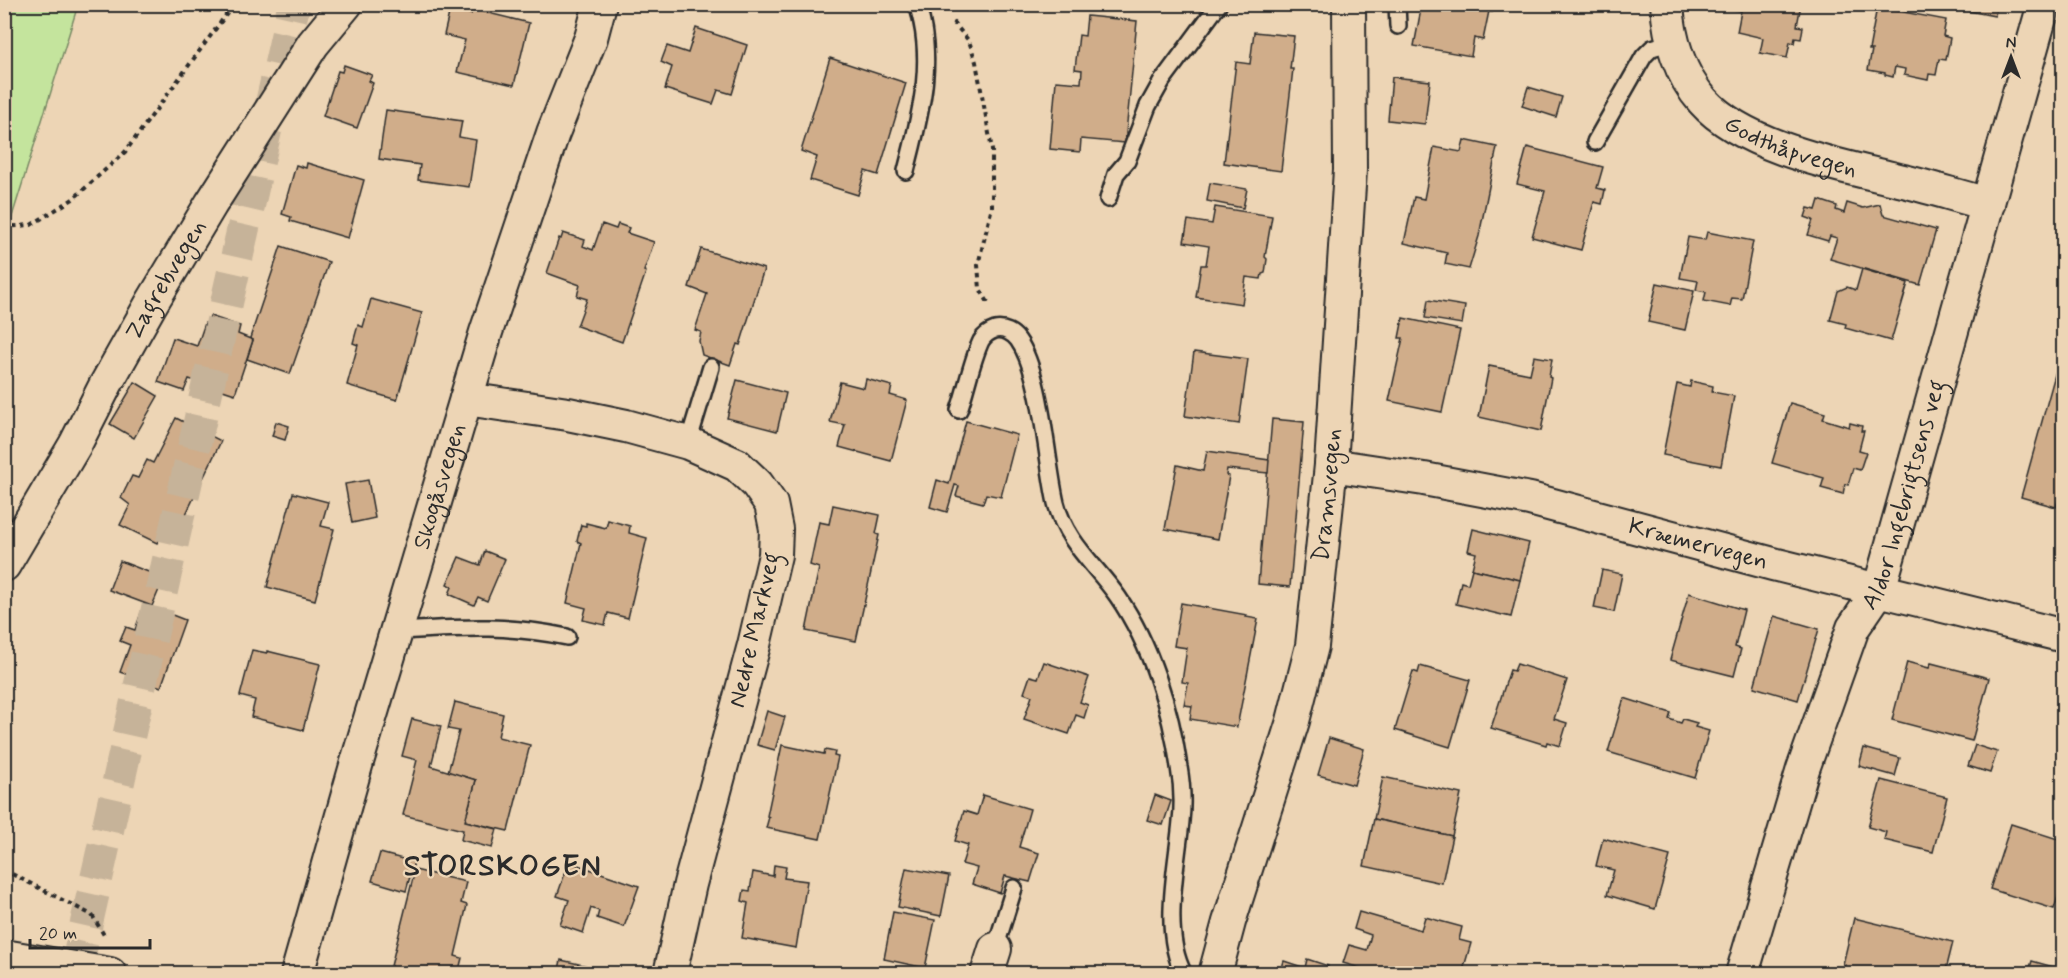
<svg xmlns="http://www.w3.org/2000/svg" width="2068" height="978" font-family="Mynerve,sans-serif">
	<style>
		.green { fill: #c4e49d; stroke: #788864; stroke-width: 1.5 }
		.building { fill: #d0ad8a; stroke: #2b2b2b; stroke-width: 1.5 }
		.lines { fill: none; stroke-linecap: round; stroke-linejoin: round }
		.primary-tunnel { stroke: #c6b399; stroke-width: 33; stroke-dasharray: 33 16; stroke-linecap: butt }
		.service-casing { stroke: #2b2b2b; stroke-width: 20 }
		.minor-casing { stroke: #2b2b2b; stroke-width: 36 }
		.path { stroke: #2b2b2b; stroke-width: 4; stroke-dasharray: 4.5 4.5; stroke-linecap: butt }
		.service { stroke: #edd5b5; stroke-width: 15 }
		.minor { stroke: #edd5b5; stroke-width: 32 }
		.labels { text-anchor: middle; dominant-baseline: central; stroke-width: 4.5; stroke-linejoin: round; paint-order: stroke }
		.street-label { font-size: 24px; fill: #2b2b2b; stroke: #edd5b5 }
		.district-label { font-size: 30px; font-weight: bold; letter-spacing: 1.5px; fill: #2b2b2b; stroke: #edd5b5 }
	</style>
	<rect width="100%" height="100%" fill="#edd5b5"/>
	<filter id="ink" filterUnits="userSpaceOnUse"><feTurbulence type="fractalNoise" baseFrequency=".0167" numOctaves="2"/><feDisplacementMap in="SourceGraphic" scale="12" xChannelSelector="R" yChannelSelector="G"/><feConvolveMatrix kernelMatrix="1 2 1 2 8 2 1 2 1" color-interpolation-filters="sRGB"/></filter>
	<g filter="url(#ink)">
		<polygon class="green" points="5,4 78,5 5,239 4,5"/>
		<g class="building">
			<polygon points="1422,4 1494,4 1492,12 1489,11 1483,40 1474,38 1471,56 1414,46"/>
			<polygon points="1733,4 1801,4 1797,26 1803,27 1801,39 1795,38 1794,43 1790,42 1787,58 1760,53 1763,38 1737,32 1741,11 1732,9"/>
			<polygon points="1954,4 1997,4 1995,16 1953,8"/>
			<polygon points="1877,7 1946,20 1943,36 1950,38 1946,60 1939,59 1936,75 1929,74 1928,80 1904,75 1905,69 1895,67 1893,77 1885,75 1885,73 1868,70 1872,50 1869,50"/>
			<polygon points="450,9 471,14 472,9 529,23 514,85 457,72 465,40 444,35"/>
			<polygon points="1087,16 1137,21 1125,143 1081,139 1080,152 1050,149 1056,81 1081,83 1082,70 1075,69 1079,35 1085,36"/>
			<polygon points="696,28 747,45 732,94 718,90 713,104 665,89 672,67 661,62 667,46 688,53"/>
			<polygon points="1254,32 1294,36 1290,69 1293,69 1281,171 1224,163 1236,62 1250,64"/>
			<polygon points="830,58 906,83 878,175 865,171 858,195 810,180 817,157 801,151"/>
			<polygon points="344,65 372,75 369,81 373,83 357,128 323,116 338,71 342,72"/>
			<polygon points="1392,77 1430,81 1425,124 1388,120"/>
			<polygon points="1528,87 1562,97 1556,117 1522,106"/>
			<polygon points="386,110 462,121 459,137 476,140 469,187 418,180 420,165 379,159"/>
			<polygon points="1464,140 1497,147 1479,236 1469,269 1445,264 1447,253 1404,243 1414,197 1424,199 1434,147 1461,152"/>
			<polygon points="1527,147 1603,167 1597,188 1605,190 1602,204 1594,202 1581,250 1532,237 1545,191 1517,184"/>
			<polygon points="307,163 364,180 348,238 290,221 291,217 282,214 296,165 306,168"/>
			<polygon points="1210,183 1247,189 1243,208 1207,201"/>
			<polygon points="1819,200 1837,206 1836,210 1844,213 1847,203 1863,208 1880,204 1883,215 1936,230 1920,285 1830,259 1837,238 1830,236 1828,241 1808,235 1813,220 1805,217 1808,208 1816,210"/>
			<polygon points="1215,207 1272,216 1265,257 1267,259 1265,273 1262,274 1261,279 1246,277 1242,304 1196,297 1201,265 1206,265 1209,246 1184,242 1188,220 1212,224"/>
			<polygon points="602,224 616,229 618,224 629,228 627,233 654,242 644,271 646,272 622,342 577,326 587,299 577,296 580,285 547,273 559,238 561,239 563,233 585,240 583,246 593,250"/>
			<polygon points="1707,232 1753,241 1742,299 1732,298 1730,306 1704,301 1706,292 1696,290 1698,281 1680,278 1688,237 1705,240"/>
			<polygon points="281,246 329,262 290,374 247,359 253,340 250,338"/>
			<polygon points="701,249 764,269 740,345 737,344 730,365 702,355 699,341 701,332 695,330 707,294 689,287"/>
			<polygon points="1862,269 1908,283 1891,341 1845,328 1846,324 1830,320 1838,291 1847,287 1856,290"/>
			<polygon points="1657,283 1694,291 1685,330 1648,322"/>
			<polygon points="371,299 422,313 397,400 347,385 358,345 353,343 358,325 363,327"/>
			<polygon points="1428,300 1465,306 1462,324 1425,318"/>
			<polygon points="210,316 240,326 238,334 253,340 235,394 189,379 184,391 158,382 173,338 197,346 205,323 207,324"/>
			<polygon points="1403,318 1460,330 1442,412 1389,401 1403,338 1399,338"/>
			<polygon points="1194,352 1248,359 1239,424 1185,416"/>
			<polygon points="1534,356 1552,359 1549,377 1551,378 1541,431 1479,417 1489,366 1530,374"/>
			<polygon points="2059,360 2064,361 2064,499 2059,498 2056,507 2021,497"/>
			<polygon points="866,379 892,386 890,395 907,400 891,461 839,447 845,425 830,422 840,382 864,388"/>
			<polygon points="737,380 786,393 777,431 727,418"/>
			<polygon points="1691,381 1713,386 1712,392 1734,396 1721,466 1663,455 1677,384 1690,387"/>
			<polygon points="135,382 158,396 134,438 110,424"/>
			<polygon points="1790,403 1825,413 1823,419 1849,427 1850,423 1862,426 1861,431 1864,431 1859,450 1866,452 1860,470 1853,468 1848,485 1845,484 1843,494 1821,488 1824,478 1772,463"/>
			<polygon points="176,418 221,441 175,537 163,531 157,543 120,525 130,505 121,498 132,476 138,478 147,460 153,463"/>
			<polygon points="1272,419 1304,422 1290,587 1258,584"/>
			<polygon points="966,421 1017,435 1001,497 986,494 983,503 956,496 959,486 955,485 947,512 930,507 937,480 949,484"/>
			<polygon points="276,422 289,426 285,440 272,436"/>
			<polygon points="1207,451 1269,460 1268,473 1227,469 1226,475 1229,476 1218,539 1165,529 1177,465 1203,471"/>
			<polygon points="368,480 375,518 352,523 345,484"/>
			<polygon points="293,493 328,502 321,526 334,529 315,600 267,587"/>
			<polygon points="833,505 880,515 876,534 879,535 856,641 806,631 819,568 810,565 819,522 829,524"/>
			<polygon points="608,520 630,526 629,533 647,538 628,618 608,613 605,625 583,620 586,608 567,603 581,543 577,541 581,525 586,526 586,523 606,528"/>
			<polygon points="1473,529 1529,543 1520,580 1472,569 1476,553 1468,551"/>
			<polygon points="485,551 505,559 487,601 478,597 474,605 449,594 452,587 447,584 459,557 480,565"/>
			<polygon points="120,561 164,578 152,606 109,590"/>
			<polygon points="1472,569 1520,580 1511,617 1456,604 1461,582 1468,584"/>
			<polygon points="1602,570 1622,574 1614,612 1594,608"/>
			<polygon points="1689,593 1744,610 1735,647 1741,649 1734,676 1670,660"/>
			<polygon points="1181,603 1247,615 1246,617 1258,619 1237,727 1190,719 1192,706 1184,705 1188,683 1182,682 1187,648 1174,646"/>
			<polygon points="144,604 185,620 161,687 120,672 130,645 120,641 126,627 135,630"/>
			<polygon points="1774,616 1819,629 1798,700 1754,687"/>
			<polygon points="252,650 267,653 267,651 320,664 303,730 251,717 255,700 240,696"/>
			<polygon points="1044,662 1089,677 1080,702 1088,705 1084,718 1076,715 1069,734 1024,719 1032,696 1024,693 1030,676 1038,678"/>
			<polygon points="1907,662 1929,668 1931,663 1989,678 1972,741 1892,720"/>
			<polygon points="1517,664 1567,680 1554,719 1567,723 1560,746 1547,742 1546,745 1491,728 1510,670 1514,671"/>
			<polygon points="1420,666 1470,680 1450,747 1395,730 1413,671 1418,673"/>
			<polygon points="1624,698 1671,713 1669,719 1681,723 1683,719 1697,723 1695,727 1709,731 1695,778 1608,752"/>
			<polygon points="455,702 503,714 498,737 530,745 508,831 465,821 476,780 448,772 459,731 448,729"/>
			<polygon points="767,711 785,717 775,750 757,745"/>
			<polygon points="412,719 441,726 431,766 476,780 465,821 497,829 492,848 461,840 463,830 403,815 417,760 402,756"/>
			<polygon points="1329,738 1364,749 1354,785 1318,775"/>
			<polygon points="782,745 824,754 825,750 835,752 834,756 838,757 820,839 766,828 769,817 767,816"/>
			<polygon points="1975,745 1997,752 1990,773 1968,766"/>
			<polygon points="1864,748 1900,758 1895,776 1859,766"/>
			<polygon points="1383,777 1461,794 1452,836 1374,819"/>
			<polygon points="1881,780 1947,797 1933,852 1884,840 1886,832 1868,827"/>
			<polygon points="983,795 1030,809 1019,847 1039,853 1030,882 1005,876 1000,893 972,884 977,868 962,864 968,845 955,841 964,811 977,815"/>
			<polygon points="1155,795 1171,801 1163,825 1147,820"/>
			<polygon points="1374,819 1452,836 1442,883 1364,866"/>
			<polygon points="2011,824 2064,841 2064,878 2054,909 1990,889"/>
			<polygon points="1603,838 1670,856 1655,909 1607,895 1614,870 1596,866"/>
			<polygon points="380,853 414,862 406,891 372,881"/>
			<polygon points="569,862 639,886 624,927 597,918 599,911 591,908 583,933 560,925 569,900 557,896"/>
			<polygon points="774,865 786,867 784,878 807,881 796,948 742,938 748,903 742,901 744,890 750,891 753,872 773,876"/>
			<polygon points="906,868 949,876 941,916 898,907"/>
			<polygon points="415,870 466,882 461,903 467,905 455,956 462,958 458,974 389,974"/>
			<polygon points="893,912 935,920 925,968 884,959"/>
			<polygon points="1359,912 1421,930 1425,917 1462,927 1459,940 1471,943 1462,974 1380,974 1343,963 1349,945 1367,950 1371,935 1354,929"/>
			<polygon points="1854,918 1953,942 1945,974 1843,974 1845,965 1843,964"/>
			<polygon points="1307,959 1328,966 1326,974 1280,974 1284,961 1305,968"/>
			<polygon points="561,960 610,971 609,974 558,974"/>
			<polygon points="2032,961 2064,970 2064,974 2028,974"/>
		</g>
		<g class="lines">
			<polyline class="primary-tunnel" points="75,974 294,4"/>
			<defs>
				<g id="service">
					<polyline points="1397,4 1398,26"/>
					<polyline points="1595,142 1644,56 1652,48 1672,42"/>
					<path d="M 906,171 C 920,115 936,61 917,4"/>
					<polyline points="1108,199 1116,174 1127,161 1148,106 1162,81 1219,4"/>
					<path d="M 959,410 C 966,390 972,360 981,341 C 984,336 989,332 995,330 C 1004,328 1013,333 1018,340 C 1042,374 1046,460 1056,503 C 1066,543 1096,565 1118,597 C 1151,645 1171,710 1179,767 C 1182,784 1183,804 1181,821 C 1177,867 1161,932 1184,974"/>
					<polyline points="688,443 711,367"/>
					<path d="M 397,631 C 458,628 506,624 567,637"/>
					<polyline points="995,949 1014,888"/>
				</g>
				<g id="minor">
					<path id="s1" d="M 1667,4 C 1669,39 1680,75 1703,101 C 1744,147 1837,165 1895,179 C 1926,186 1957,196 1988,204"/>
					<polyline points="466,399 568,414 626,426 688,443 737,465 757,484 771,504 776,529 775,555 754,645 690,884 670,974"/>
					<path id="s2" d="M 1331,465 L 1424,479 L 1530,499 L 1773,564 L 2064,636"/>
					<path id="s3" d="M 4,565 L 75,445 L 106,384 L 151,304 L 211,204 L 313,44 L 346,4"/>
					<polyline points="4,956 110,974"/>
					<path id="s4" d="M 297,974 L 357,762 L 486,332 L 553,133 L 591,38 L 600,4"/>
					<polyline points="987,974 995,949"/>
					<path id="s5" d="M 1215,974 L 1229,922 L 1293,721 L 1312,646 L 1331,465 L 1350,170 L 1349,4"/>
					<path id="s6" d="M 1742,974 L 1803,769 L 1853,628 L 1879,590 L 2044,4"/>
				</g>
			</defs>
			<use href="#service" class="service-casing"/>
			<use href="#minor" class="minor-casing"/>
			<g class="path">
				<polyline points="953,22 969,41 976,62 992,150 992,207 978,265 980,289 989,304"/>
				<polyline points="4,227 31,225 73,199 125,152 234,4"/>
				<polyline points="4,870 92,915 104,935"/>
			</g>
			<use href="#service" class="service"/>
			<use href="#minor" class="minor"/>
		</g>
	</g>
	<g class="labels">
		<g class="street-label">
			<text stroke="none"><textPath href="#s1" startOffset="206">Godthåpvegen</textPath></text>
			<text stroke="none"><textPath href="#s3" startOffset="328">Zagrebvegen</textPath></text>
			<text stroke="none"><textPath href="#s4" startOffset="508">Skogåsvegen</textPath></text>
			<text stroke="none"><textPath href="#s6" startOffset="508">Aldor Ingebrigtsens veg</textPath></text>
			<text stroke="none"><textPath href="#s5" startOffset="494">Dramsvegen</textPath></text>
			<text stroke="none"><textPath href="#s2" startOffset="376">Kræmervegen</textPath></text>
			<text transform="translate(755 630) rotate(-77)">Nedre Markveg</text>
		</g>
		<g class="district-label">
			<text x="503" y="866">STORSKOGEN</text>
		</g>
	</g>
	<rect width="2068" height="978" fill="none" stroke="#edd5b5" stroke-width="24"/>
	<rect x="12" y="12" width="2044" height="954" fill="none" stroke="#2b2b2b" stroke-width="2" filter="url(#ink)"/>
	<g transform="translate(2011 57)" stroke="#edd5b5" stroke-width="4.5" paint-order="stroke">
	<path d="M0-4.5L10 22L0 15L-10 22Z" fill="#2b2b2b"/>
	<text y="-9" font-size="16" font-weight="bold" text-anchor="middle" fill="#2b2b2b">N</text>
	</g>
	<path d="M30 939v9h120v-9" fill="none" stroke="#2b2b2b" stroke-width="3"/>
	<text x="39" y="939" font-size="18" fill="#2b2b2b" stroke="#edd5b5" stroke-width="4.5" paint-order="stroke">20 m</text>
</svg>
